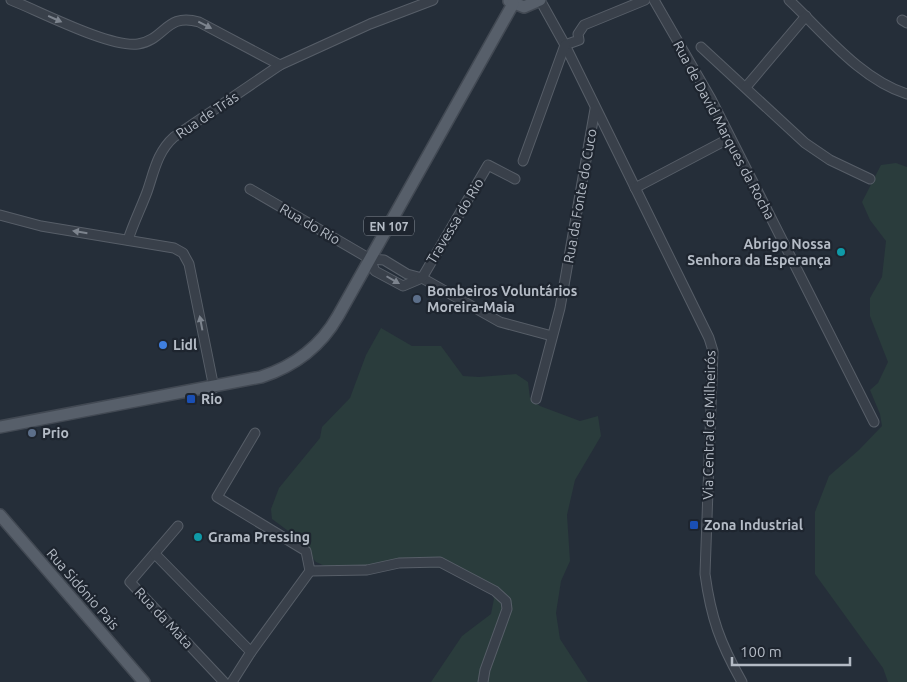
<svg xmlns="http://www.w3.org/2000/svg" width="907" height="682" font-family="Ubuntu,sans-serif">
	<style>
		.green { fill: #2a3c3c }
		.lines { fill: none; stroke-linecap: round; stroke-linejoin: round }
		.minor-casing { stroke: #575e68; stroke-width: 11 }
		.major-casing { stroke: #424953; stroke-width: 14 }
		.minor { stroke: #39404a; stroke-width: 9 }
		.major { stroke: #575f6a; stroke-width: 11 }
		.oneway { fill: #7d848e }
		.culture-dot { fill: #0f9aa8; stroke: #1e252f; stroke-width: 2 }
		.service-dot { fill: #5c6f8a; stroke: #1e252f; stroke-width: 2 }
		.shop-dot { fill: #3f7fe0; stroke: #1e252f; stroke-width: 2 }
		.transit-dot { fill: #1a4fb4; stroke: #1e252f; stroke-width: 2 }
		.labels { text-anchor: middle; dominant-baseline: central; stroke-width: 4.5; stroke-linejoin: round; paint-order: stroke }
		.shield { fill: #1e252f; stroke: #878e98; stroke-width: 1 }
		.shield-label { font-size: 12px; font-weight: bold; fill: #b4bbc5 }
		.street-label { font-size: 14px; fill: #b4bbc5; stroke: #1e252f }
		.poi-label { font-size: 14px; font-weight: bold; fill: #b4bbc5; stroke: #1e252f; text-anchor: start }
	</style>
	<rect width="100%" height="100%" fill="#252e39"/>
	<g class="green">
		<polygon points="896,163 907,167 907,682 888,682 883,668 815,574 815,512 829,476 859,450 882,426 880,414 870,390 878,383 888,362 870,316 870,298 882,277 886,241 870,220 862,202 881,165"/>
		<polygon points="381,328 412,346 441,346 463,376 479,377 516,374 528,382 530,398 540,406 580,421 598,416 601,436 575,480 567,515 570,561 561,581 556,613 560,639 588,682 431,682 462,636 491,614 494,599 491,590 460,573 442,568 327,567 316,562 291,533 272,519 271,509 279,488 320,438 322,427 350,398 366,355"/>
	</g>
	<g class="lines">
		<defs>
			<g id="minor">
				<path d="M 11,0 C 39,11 110,48 138,44 C 165,40 166,12 199,22 L 280,65"/>
				<path d="M 540,0 L 565,45 L 709,338 L 713,351 L 705,574 C 711,618 720,643 742,682"/>
				<polyline points="654,0 711,99 874,422"/>
				<path d="M 789,0 C 824,33 860,79 907,94"/>
				<polyline points="902,20 907,23"/>
				<polyline points="565,45 579,40 578,34 584,25 645,0"/>
				<polyline points="701,47 805,143 830,160 870,179"/>
				<polyline points="746,87 806,16"/>
				<polyline points="523,161 565,45"/>
				<polyline points="635,188 730,138"/>
				<polyline points="250,189 370,259 384,260 407,274 422,278 500,322 552,336"/>
				<polyline points="0,215 41,226 174,248 183,253 189,264 214,388"/>
				<path d="M 128,240 C 133,224 141,208 147,192 C 154,172 157,152 174,137 L 280,65 L 370,24 L 433,0"/>
				<polyline points="370,259 375,271 403,286 422,278"/>
				<polyline points="422,278 488,165 515,179"/>
				<polyline points="536,399 560,308 595,109"/>
				<polyline points="178,526 130,582 224,682"/>
				<polyline points="155,554 251,652"/>
				<polyline points="310,571 367,570 399,563 440,562 495,591 506,601 507,609 485,670 483,682"/>
				<polyline points="232,682 251,652 310,571 306,551 217,497 255,433"/>
			</g>
			<g id="major">
				<polyline points="509,1 524,7 540,0"/>
				<path d="M 0,427 L 261,377 C 295,366 321,346 338,316 L 513,4"/>
				<polyline points="0,515 144,682"/>
			</g>
		</defs>
		<use href="#minor" class="minor-casing"/>
		<use href="#major" class="major-casing"/>
		<use href="#minor" class="minor"/>
		<use href="#major" class="major"/>
	</g>
	<defs><path id="oneway-solid" d="M-6-.8H1V-3.2L6.5 0L1 3.2V.8H-6Z" transform="scale(1.25)"/></defs>
	<g class="oneway">
		<use href="#oneway-solid" transform="translate(55 19) rotate(24)"/>
		<use href="#oneway-solid" transform="translate(205 25) rotate(27)"/>
		<use href="#oneway-solid" transform="translate(80 232) rotate(-171)"/>
		<use href="#oneway-solid" transform="translate(393 280) rotate(30)"/>
		<use href="#oneway-solid" transform="translate(201 323) rotate(-101)"/>
	</g>
	<g class="culture-dot">
		<circle cx="841" cy="252" r="5"/>
		<circle cx="198" cy="537" r="5"/>
	</g>
	<g class="service-dot">
		<circle cx="417" cy="299" r="5"/>
		<circle cx="32" cy="433" r="5"/>
	</g>
	<circle class="shop-dot" cx="163" cy="345" r="5"/>
	<g class="transit-dot">
		<rect x="186" y="394" width="10" height="10" rx="2.5"/>
		<rect x="689" y="520" width="10" height="10" rx="2.5"/>
	</g>
	<g class="labels">
		<rect class="shield" x="364" y="216.5" width="50" height="19" rx="4"/>
		<g class="shield-label">
			<text x="389" y="226">EN 107</text>
		</g>
		<g class="street-label">
			<text transform="translate(207 115) rotate(-34)">Rua de Trás</text>
			<text transform="translate(724 130) rotate(62)">Rua de David Marques da Rocha</text>
			<text transform="translate(580 196) rotate(-80)">Rua da Fonte do Cuco</text>
			<text transform="translate(455 221) rotate(-59)">Travessa do Rio</text>
			<text transform="translate(310 224) rotate(30)">Rua do Rio</text>
			<text transform="translate(709 425) rotate(-89)">Via Central de Milheirós</text>
			<text transform="translate(83 589) rotate(49)">Rua Sidónio Pais</text>
			<text transform="translate(164 618) rotate(47)">Rua da Mata</text>
		</g>
		<g class="poi-label">
			<text x="831" y="244" text-anchor="end">Abrigo Nossa<tspan x="831" dy="16">Senhora da Esperança</tspan></text>
			<text x="427" y="291">Bombeiros Voluntários<tspan x="427" dy="16">Moreira-Maia</tspan></text>
			<text x="173" y="345">Lidl</text>
			<text x="201" y="399">Rio</text>
			<text x="42" y="433">Prio</text>
			<text x="704" y="525">Zona Industrial</text>
			<text x="208" y="537">Grama Pressing</text>
		</g>
	</g>
	<path d="M732 657v8h118v-8" fill="none" stroke="#b4bbc5" stroke-width="2.5"/>
	<text x="740" y="657" font-size="15" fill="#b4bbc5" stroke="#1e252f" stroke-width="4" paint-order="stroke">100 m</text>
</svg>
